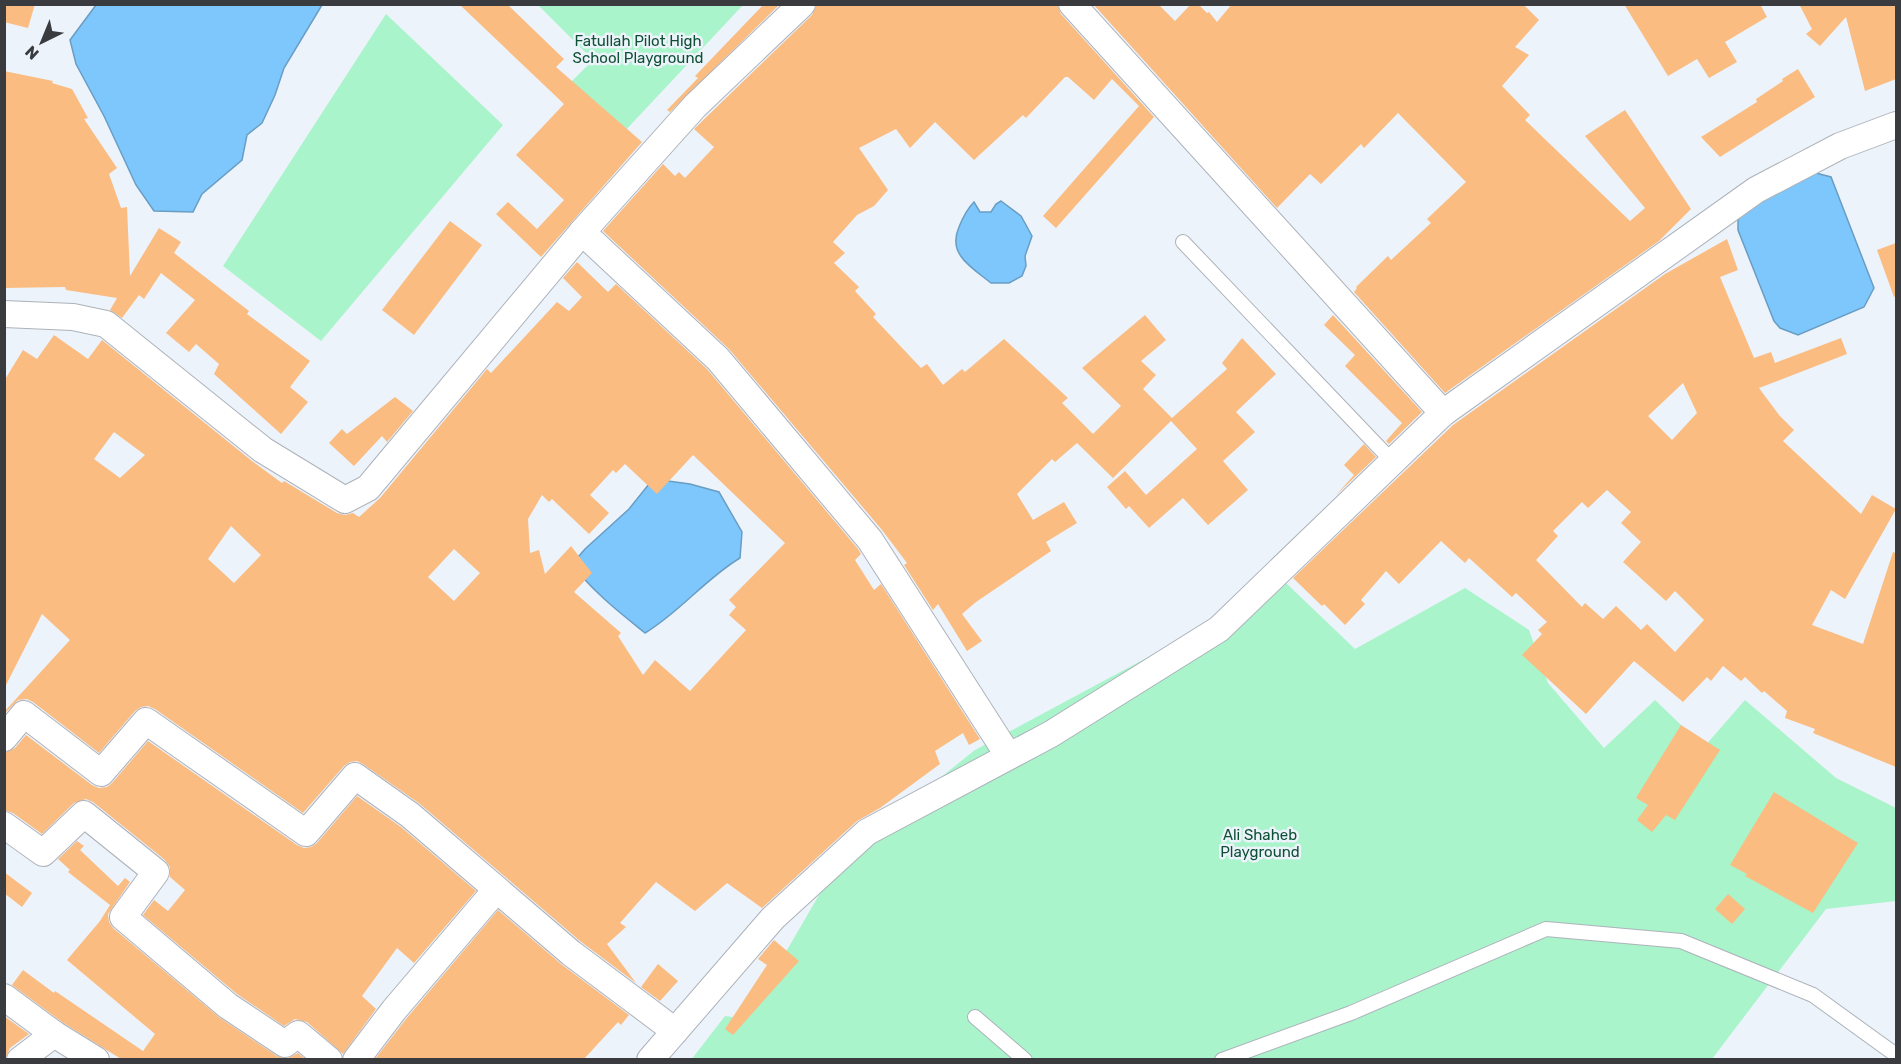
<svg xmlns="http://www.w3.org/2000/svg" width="1901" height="1064" font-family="Rubik,sans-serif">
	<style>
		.green { fill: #a9f4ca }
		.water { fill: #7ec7fc; stroke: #699dc3; stroke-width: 1.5 }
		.building { fill: #fabc80; fill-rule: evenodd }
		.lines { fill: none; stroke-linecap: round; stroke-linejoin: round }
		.service-casing { stroke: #adb2ba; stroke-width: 16 }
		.minor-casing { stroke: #adb2ba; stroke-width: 28 }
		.service { stroke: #fff; stroke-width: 14 }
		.minor { stroke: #fff; stroke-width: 26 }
		.labels { text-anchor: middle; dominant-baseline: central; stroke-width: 5; stroke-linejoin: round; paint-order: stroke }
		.park-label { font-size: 15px; fill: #0d5033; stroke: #edf3fb }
	</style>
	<rect width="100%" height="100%" fill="#edf3fb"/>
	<g class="green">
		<polygon points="538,5 743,5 622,134 571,82 593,60"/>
		<polygon points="386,14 503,125 321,341 223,266"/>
		<polygon points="1286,583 1355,649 1465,588 1529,630 1548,683 1604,748 1655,700 1704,747 1745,700 1836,778 1896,808 1896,901 1826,909 1712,1059 691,1060 725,1016 747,1019 841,857 975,750"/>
	</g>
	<g class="water">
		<polygon points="96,5 322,5 284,68 275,95 262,123 247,135 242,160 202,194 193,212 154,211 136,185 104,116 76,64 70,40"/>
		<polygon points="1812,172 1831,177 1874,288 1864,307 1798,335 1780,328 1774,321 1738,230 1738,220 1743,212"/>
		<path d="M 1001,201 L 1021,216 L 1032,236 L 1025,256 L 1026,266 L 1022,276 L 1009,283 L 991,283 C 971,267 947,254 959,227 C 963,217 967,209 974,202 L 980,212 L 991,212 L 996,204 Z"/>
		<path d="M 653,479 L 690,484 L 719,492 L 742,532 L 740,558 C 705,579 680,612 645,633 C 619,612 593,592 572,564 L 585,549 L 629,509 Z"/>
	</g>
	<g class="building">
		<polygon points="4,4 35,4 28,28 4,22"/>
		<polygon points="459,4 507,4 564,59 556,67 642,142 541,257 496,214 508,202 537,229 564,200 516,155 564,104"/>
		<polygon points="764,4 780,4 670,112 667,110 698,78 695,76"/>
		<polygon points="817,4 1057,4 1061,14 1154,117 1056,228 1043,216 1139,106 1112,79 1094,100 1068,77 1065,77 1026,118 1023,115 974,160 935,122 910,148 896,129 859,148 888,190 874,206 857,215 833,242 845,253 834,263 859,287 855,291 876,314 873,317 921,368 927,364 943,385 962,369 965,372 1004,339 1068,398 1062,403 1093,434 1121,406 1082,368 1145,315 1166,340 1141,361 1156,375 1143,389 1172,418 1227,369 1222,363 1242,338 1276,374 1236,412 1255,432 1223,461 1248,490 1208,525 1183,498 1149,528 1129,506 1126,509 1107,487 1125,471 1146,495 1197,449 1171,421 1113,478 1077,443 1055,462 1052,459 1017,494 1033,520 1064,502 1077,523 1046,542 1051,551 976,602 962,614 982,641 967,651 938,604 933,610 904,565 907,563 882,530 729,349 603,231 663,164 675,176 679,172 685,178 714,147 694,129 812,15"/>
		<polygon points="1093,4 1158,4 1175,21 1191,4 1198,4 1207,13 1209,12 1217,22 1232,4 1523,4 1539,20 1515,47 1529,55 1502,86 1530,115 1525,120 1630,221 1645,208 1585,136 1625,110 1691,209 1659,241 1445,393 1354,292 1357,288 1356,287 1388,256 1391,260 1431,223 1427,219 1466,182 1398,113 1364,148 1361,144 1321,184 1310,174 1277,208"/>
		<polygon points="1624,4 1760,4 1767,17 1725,42 1737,62 1709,78 1697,59 1668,76"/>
		<polygon points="1799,4 1896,4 1896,79 1865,91 1846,17 1820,46 1806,34 1812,29"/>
		<polygon points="1798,69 1815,97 1720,157 1701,137 1757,102 1756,99 1783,81 1782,79"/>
		<polygon points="4,71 53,81 52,83 72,89 88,118 84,119 117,168 109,174 121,208 127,207 130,276 159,228 181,242 174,253 249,311 247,314 310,361 290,387 308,402 281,434 214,374 219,364 196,344 189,352 166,333 195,300 161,273 144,299 139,295 122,318 110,310 117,298 66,290 65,287 4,288"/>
		<polygon points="450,221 482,245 414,335 382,310"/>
		<path d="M 1727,239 L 1738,270 L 1720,277 L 1754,358 L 1771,352 L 1775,363 L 1841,338 L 1847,354 L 1759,388 L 1779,415 L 1794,430 L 1783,441 L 1861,514 L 1872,495 L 1896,509 L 1845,599 L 1831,590 L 1812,625 L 1863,644 L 1893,552 L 1896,553 L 1896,767 L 1813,733 L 1815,729 L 1785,718 L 1787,711 L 1764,691 L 1762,693 L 1745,677 L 1741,681 L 1723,666 L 1711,681 L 1707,677 L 1683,702 L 1634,661 L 1586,714 L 1522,655 L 1542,634 L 1538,630 L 1547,622 L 1516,593 L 1512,597 L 1469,558 L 1465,563 L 1441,541 L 1399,584 L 1386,571 L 1361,600 L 1365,604 L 1345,625 L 1324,604 L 1322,606 L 1293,578 L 1453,425 L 1665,274 ZM 1683,383 L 1697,413 L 1672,440 L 1648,416 ZM 1607,490 L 1631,512 L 1621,523 L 1641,542 L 1623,562 L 1666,601 L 1675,591 L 1704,620 L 1675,652 L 1647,624 L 1641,630 L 1616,606 L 1603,619 L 1585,603 L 1582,607 L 1536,560 L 1558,536 L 1553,531 L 1582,502 L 1588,508 Z"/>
		<polygon points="1896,243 1896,296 1894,297 1877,250"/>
		<path d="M 577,262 L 608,292 L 616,284 L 707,369 L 858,549 L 861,554 L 855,560 L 874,590 L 881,584 L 980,739 L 969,745 L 963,733 L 935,751 L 940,764 L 880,808 L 857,821 L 762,908 L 727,883 L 695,911 L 656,882 L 620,923 L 626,927 L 607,944 L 636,983 L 580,941 L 420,804 L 363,764 L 357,761 L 350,762 L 344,766 L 303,813 L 155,709 L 148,706 L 141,707 L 135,711 L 99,753 L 33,702 L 27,699 L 18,700 L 4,714 L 4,712 L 70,640 L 42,614 L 4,689 L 4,381 L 23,350 L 37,359 L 54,335 L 88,359 L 102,340 L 252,461 L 282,483 L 284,481 L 337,513 L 345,515 L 353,513 L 359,517 L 380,498 L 487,369 L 491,373 L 557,302 L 569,311 L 582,297 L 563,278 ZM 114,432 L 145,455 L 120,478 L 94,459 ZM 693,455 L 785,543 L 729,600 L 736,607 L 729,615 L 746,630 L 690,691 L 655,660 L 643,675 L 618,636 L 621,633 L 574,592 L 592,573 L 571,546 L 545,574 L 539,550 L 530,553 L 528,519 L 542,495 L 549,502 L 552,499 L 589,534 L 609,513 L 590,495 L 613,470 L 616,473 L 625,464 L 657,494 ZM 231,526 L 261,555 L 234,583 L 208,559 ZM 454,549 L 480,573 L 454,601 L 428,577 Z"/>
		<polygon points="1333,315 1422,412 1389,444 1386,441 1402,423 1345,366 1355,355 1324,325"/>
		<polygon points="395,397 413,411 387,442 382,436 354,466 329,443 342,429 347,434"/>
		<polygon points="1364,444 1376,457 1336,495 1354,475 1344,465"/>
		<polygon points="1681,725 1720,750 1675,820 1666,815 1652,832 1637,820 1648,805 1636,798"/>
		<polygon points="26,735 92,785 99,788 107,787 112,783 148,741 297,845 304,848 311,847 317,843 357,796 401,827 476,891 414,963 397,948 362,996 376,1009 343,1054 307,1022 295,1019 284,1026 237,994 143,915 154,900 168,911 185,890 170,877 170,867 165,860 93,802 86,799 74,803 42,834 13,813 4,810 4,753 15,748"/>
		<polygon points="1774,792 1858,843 1813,913 1745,876 1747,874 1730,865"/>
		<polygon points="77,841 84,846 80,850 118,886 125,878 130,882 108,914 109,922 113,928 220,1018 277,1056 286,1059 298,1053 305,1059 121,1059 62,1022 12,985 23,970 54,993 55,991 143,1051 155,1034 67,960 100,921 110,905 68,872 70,870 58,859"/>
		<polygon points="4,872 32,893 22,907 4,893"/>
		<polygon points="1728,894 1745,909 1732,924 1715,909"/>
		<polygon points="498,910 561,964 629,1015 621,1025 618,1022 584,1059 375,1059 406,1019"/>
		<polygon points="774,940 799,961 733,1035 725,1029 767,965 758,959"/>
		<polygon points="658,964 678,981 660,1001 641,987"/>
		<polygon points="4,1016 29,1034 10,1048 5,1059"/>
	</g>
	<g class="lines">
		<defs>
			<g id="service">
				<polyline points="1183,242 1393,462"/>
				<polyline points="975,1017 1025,1060"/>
				<polyline points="1222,1060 1351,1013 1546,929 1681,941 1813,995 1896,1055"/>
			</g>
			<g id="minor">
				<polyline points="1072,4 1443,413"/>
				<polyline points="582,232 718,359 870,540 1008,755"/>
				<polyline points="4,314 73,317 106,324 263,450 345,500 368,488 582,232 695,106 802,4"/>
				<polyline points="4,738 24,714 101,773 146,721 306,833 355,776 410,815 571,953 675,1031"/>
				<polyline points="4,825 43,853 84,814 156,872 123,917 228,1006 285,1044 298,1034 329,1060"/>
				<polyline points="4,997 54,1034 96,1060"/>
				<polyline points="20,1060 54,1034"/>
				<polyline points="356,1060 394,1010 496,890"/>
				<polyline points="650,1060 773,918 867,832 1051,734 1219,629 1443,413 1756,190 1840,146 1896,125"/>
			</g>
		</defs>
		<use href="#service" class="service-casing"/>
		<use href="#minor" class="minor-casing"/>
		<use href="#service" class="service"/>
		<use href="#minor" class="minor"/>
	</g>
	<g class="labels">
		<g class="park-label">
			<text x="638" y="41">Fatullah Pilot High<tspan x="638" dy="17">School Playground</tspan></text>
			<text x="1260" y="835">Ali Shaheb<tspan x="1260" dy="17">Playground</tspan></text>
		</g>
	</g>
	<rect width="1901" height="1064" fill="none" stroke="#393b3f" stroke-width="12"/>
	<g transform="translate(42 42) rotate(223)" stroke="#edf3fb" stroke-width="4.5" paint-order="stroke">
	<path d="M0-4.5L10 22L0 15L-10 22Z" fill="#393b3f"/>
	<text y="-9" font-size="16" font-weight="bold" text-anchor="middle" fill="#393b3f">N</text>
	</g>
</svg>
